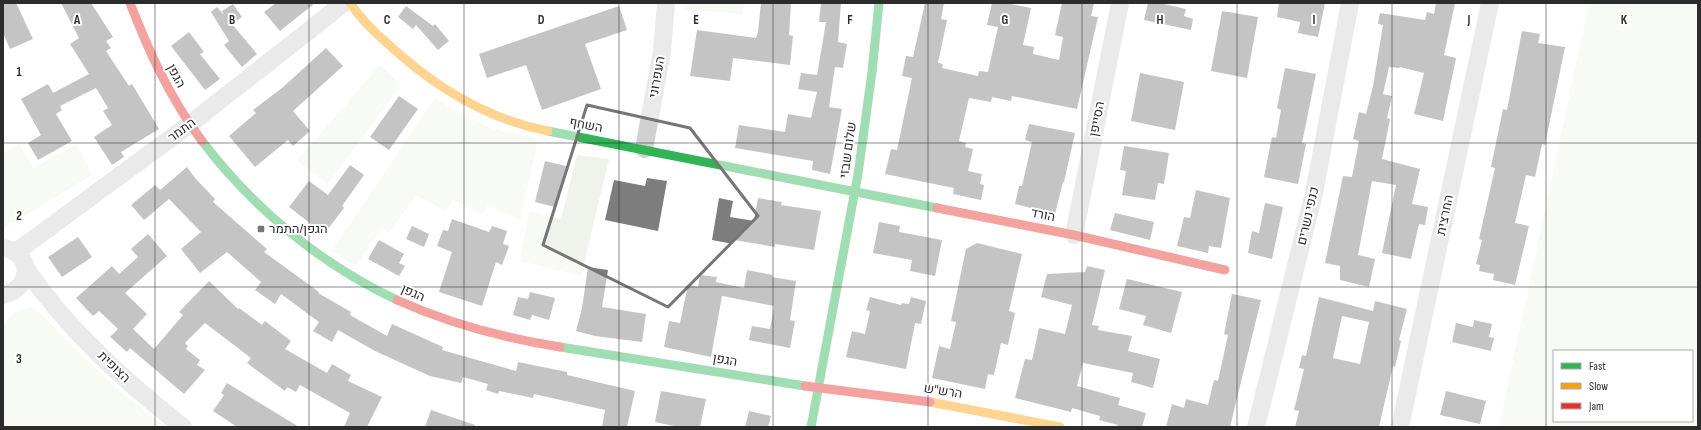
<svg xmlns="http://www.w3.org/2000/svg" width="1701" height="430" font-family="'Sofia Sans Condensed',Heebo,sans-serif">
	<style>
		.green { fill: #f0f3eb; fill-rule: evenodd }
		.building { fill: #7d7d7d; fill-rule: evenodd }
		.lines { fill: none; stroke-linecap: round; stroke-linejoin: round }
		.street { stroke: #d1d1d1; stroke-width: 18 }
		.fast { stroke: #30b455; stroke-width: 9 }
		.slow { stroke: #ff9f0a; stroke-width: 9 }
		.jam { stroke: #e5322d; stroke-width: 9 }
		.marked { fill: none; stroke: #767676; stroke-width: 3; stroke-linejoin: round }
		.grid { fill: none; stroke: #2c2c2c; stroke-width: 1; stroke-opacity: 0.55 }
		.poi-dot { fill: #767676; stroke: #fff; stroke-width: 1.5 }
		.labels { text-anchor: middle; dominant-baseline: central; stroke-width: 4; stroke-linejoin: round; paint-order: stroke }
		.street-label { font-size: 13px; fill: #2c2c2c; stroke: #fff }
		.poi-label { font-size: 13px; fill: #2c2c2c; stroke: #fff; text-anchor: start }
		.grid-label { font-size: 13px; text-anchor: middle; font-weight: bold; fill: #2c2c2c; stroke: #fff; stroke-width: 4; stroke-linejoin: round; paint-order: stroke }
	</style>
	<rect width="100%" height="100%" fill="#fff"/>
	<g class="green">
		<polygon points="685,3 744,3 743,14 684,9"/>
		<path d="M 1589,3 L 1698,3 L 1698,392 L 1696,403 L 1698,403 L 1698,427 L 1499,427 ZM 1554,351 L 1692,351 L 1692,421 L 1554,421 Z"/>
		<polygon points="380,65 401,85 328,184 297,161"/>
		<polygon points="435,98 464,116 494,129 538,139 520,220 488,205 483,214 453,200 446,211 416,195 389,233 381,229 355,266 332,251"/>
		<polygon points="19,144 33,168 77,144 92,175 3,229 3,153"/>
		<polygon points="577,155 609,159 581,276 520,261 529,211 561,219"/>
		<path d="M 31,307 L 40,313 C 80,354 119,394 166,427 L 3,427 L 3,327 C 10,314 16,311 31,307 Z"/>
	</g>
	<g class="building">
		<polygon points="3,3 16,3 33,39 10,49 3,33"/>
		<polygon points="61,3 91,3 113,37 106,41 111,48 106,51 129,86 132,84 159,129 121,152 124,157 112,165 94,137 112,125 103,111 108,108 96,88 60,106 62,110 56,114 72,141 38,160 28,143 41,135 21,99 48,84 53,93 89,74 70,44 79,38"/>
		<polygon points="276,3 315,3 280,31 264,12"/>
		<polygon points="761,3 791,3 789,35 793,36 790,65 733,58 730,81 690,76 697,30 756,38 758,32"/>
		<polygon points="821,3 841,3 838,42 847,44 843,68 835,67 829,107 842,109 830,174 812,170 813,161 735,148 739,125 785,132 788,114 811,118 817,92 798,89 801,73 817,75 826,22 819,22"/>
		<polygon points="925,3 944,3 941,19 947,20 938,63 943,64 942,68 978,76 979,71 988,72 998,27 987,25 992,3 1006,3 1031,8 1023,45 1034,47 1033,54 1059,60 1063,37 1055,35 1062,3 1094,3 1091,16 1098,17 1077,109 1012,96 1011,101 992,97 991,102 969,98 959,141 966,143 965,147 973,149 968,171 982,174 980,184 984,185 981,200 953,194 954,188 885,174 891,149 897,150 912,78 902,76 906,56 913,57"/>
		<polygon points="1148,3 1160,3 1186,9 1184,16 1193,19 1191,30 1144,20"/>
		<polygon points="1279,3 1325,3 1318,37 1298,33 1300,22 1277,17"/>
		<polygon points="1436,3 1455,3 1444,55 1456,58 1443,121 1414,114 1424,73 1400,67 1399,68 1389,67 1383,94 1392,96 1387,118 1390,119 1382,159 1420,169 1412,204 1428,207 1425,225 1419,224 1411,259 1382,253 1396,185 1372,181 1358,255 1375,259 1369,287 1340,280 1340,266 1325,263 1343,176 1352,177 1359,141 1353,139 1359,112 1366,114 1373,86 1383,25 1378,24 1380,13 1425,20 1427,12 1434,14"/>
		<polygon points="233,4 242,17 232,24 257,54 242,67 224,45 229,41 211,12 217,7 224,15 222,11"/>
		<polygon points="406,6 433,26 435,24 449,41 438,50 416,25 413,29 398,17"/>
		<polygon points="619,6 627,30 585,44 601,89 542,110 526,65 487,78 479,54"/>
		<polygon points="1222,11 1258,17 1247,78 1211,71"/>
		<polygon points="1522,31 1540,34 1538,43 1565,47 1545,145 1542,144 1535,177 1526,175 1515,223 1529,226 1515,285 1493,280 1494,274 1479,271 1480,265 1476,264 1482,240 1479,239 1495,168 1491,167 1503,109 1507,110"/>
		<polygon points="189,32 204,52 200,54 220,79 205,90 171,46"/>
		<polygon points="326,48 343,66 293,111 310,131 293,146 288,140 255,167 229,136 256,113 253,110 282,88"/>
		<polygon points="1285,68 1316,74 1302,143 1306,144 1298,184 1264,177 1272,137 1276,138 1281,110 1277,108"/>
		<polygon points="1140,73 1184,82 1175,130 1131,121"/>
		<polygon points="399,96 418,109 389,150 370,137"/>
		<polygon points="1029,124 1075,133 1064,182 1063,182 1055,214 1015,204 1019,186 1022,186 1032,142 1025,140"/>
		<polygon points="1124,146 1169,153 1164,184 1158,183 1155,200 1122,195 1126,171 1120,170"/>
		<polygon points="545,161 566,166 555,207 535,202"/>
		<polygon points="350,165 364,175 342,206 344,208 324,234 289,207 309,181 328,195"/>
		<polygon points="187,167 195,178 215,199 213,202 267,249 264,252 319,292 318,293 351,312 350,315 387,336 392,324 443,347 442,350 516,371 518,362 567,372 567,375 635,391 627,427 602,427 605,410 534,394 533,398 499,391 498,394 486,390 488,384 463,377 461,383 430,376 375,351 338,330 332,342 313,331 319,322 281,294 275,304 255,290 261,282 227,252 200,273 181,249 201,232 169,199 144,220 131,205 155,185 160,190"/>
		<polygon points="647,178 667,181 658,231 605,220 614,180 645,186"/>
		<polygon points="1196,190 1230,198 1221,248 1209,246 1208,253 1177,246 1184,217 1190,218"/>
		<polygon points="719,198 733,201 730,217 754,221 758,198 782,202 781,205 821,211 814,250 775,244 775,247 734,240 733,244 712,240"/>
		<polygon points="1265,203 1283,207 1272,259 1248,253 1252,231 1259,233"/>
		<polygon points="1115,213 1154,222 1150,240 1110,230"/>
		<polygon points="452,219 489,232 492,226 507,231 503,244 509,246 502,265 496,262 482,306 439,292 452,252 437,246 443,230 448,231"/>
		<polygon points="879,222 900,226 899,232 942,240 935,276 910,271 912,260 873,253"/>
		<polygon points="412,226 429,234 424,247 406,239"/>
		<polygon points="148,234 167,256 125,293 147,314 133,329 154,349 183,315 179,312 209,281 238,309 239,308 262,325 265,321 291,341 285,349 327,373 332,364 351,375 348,381 382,397 367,427 344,427 350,413 300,385 296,392 287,387 285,391 247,363 251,358 205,323 185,343 188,346 186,349 200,360 197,365 205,370 184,394 130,348 127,352 110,337 118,329 99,311 93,316 76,298 112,266 119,274 138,257 131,249"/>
		<polygon points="78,237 92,257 62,277 48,257"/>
		<polygon points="379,240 404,254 399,263 405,266 399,276 368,259"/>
		<polygon points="977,243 1022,254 1009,311 1015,313 1008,345 1001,343 994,375 988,374 985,389 932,378 939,346 950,349 956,322 951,321 966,249"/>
		<polygon points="1087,266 1105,270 1092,325 1099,326 1098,330 1132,336 1128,351 1160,359 1153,388 1131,382 1133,373 1083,363 1077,386 1120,398 1118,405 1146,413 1142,427 1117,427 1118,425 1099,420 1100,416 1072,408 1071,412 1015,398 1025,359 1032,360 1039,328 1065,334 1072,305 1041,297 1047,274 1085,272"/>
		<polygon points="588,267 608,270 602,307 646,314 642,342 595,336 576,331 582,308"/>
		<polygon points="747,270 773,275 772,277 796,281 790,320 795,321 790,348 749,340 752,326 770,329 774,306 722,296 711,357 664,347 669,321 680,323 688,285 698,287 700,275 717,277 716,282 744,288"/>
		<polygon points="1127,279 1182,292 1171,333 1143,325 1146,316 1119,309"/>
		<polygon points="530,292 555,298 549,320 532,315 530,320 513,315 518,297 528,299"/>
		<polygon points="1232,294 1261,300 1230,427 1166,427 1172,404 1184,408 1186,399 1208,405 1214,380 1218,381 1228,335 1224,334"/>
		<polygon points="870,297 901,305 902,303 909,304 911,297 926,301 921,324 915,323 906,369 846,357 852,331 865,334 870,311 866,310"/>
		<path d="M 1319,297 L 1373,311 L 1375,301 L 1407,309 L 1399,340 L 1401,341 L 1395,367 L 1393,366 L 1379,427 L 1295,427 L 1299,411 L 1294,410 L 1304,369 L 1299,368 L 1302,355 L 1306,356 ZM 1342,316 L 1369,322 L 1360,364 L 1333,358 Z"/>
		<polygon points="1474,320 1492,324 1489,337 1494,338 1491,351 1452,342 1456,323 1473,327"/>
		<polygon points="227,383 299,427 237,427 213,411 224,395 221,393"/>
		<polygon points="661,391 706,399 700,427 679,427 655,422"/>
		<polygon points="1446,391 1486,401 1480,424 1440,415"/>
		<polygon points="431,410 475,425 475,427 425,427"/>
		<polygon points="749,411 771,416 768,427 745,427"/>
	</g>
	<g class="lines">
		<g class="street">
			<polyline points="644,149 662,51 666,3"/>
			<polyline points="1074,235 1120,3"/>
			<path d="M 3,248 C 33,252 33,289 3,295"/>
			<polyline points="16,252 190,124 344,3"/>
			<path d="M 26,269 C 68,330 125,381 183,427"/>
			<polyline points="1256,427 1314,193 1350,3"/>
			<polyline points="1400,427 1490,3"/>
		</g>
		<g class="fast">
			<polyline points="548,131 937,208"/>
			<path d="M 202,141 C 253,208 320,264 397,300"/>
			<polyline points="560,347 805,386"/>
			<polyline points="811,427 858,174 872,72 879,3"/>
		</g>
		<g class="slow">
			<path d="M 350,3 C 360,18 373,31 387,43 C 432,85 486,119 548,131"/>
			<polyline points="930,402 1060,427"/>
		</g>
		<g class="jam">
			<path d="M 130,3 C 149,52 170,98 202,141"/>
			<polyline points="937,208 1074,235 1225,270"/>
			<path d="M 397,300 C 450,324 503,338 560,347"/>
			<polyline points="805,386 930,402"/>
		</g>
	</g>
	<path d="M0 0H1701V430H0ZM 587,105 L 690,128 L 758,216 L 668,307 L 543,245 Z" fill="#fff" fill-opacity=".55" fill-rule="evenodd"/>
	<path class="marked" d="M 587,105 L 690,128 L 758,216 L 668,307 L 543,245 Z"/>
	<path class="grid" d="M 155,3 L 155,427M 309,3 L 309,427M 464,3 L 464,427M 619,3 L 619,427M 773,3 L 773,427M 928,3 L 928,427M 1082,3 L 1082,427M 1237,3 L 1237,427M 1392,3 L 1392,427M 1546,3 L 1546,427M 3,143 L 1698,143M 3,287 L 1698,287"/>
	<rect class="poi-dot" x="257" y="225" width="8" height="8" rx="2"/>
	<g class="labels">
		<g class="street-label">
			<text transform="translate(176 76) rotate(62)">הגפן</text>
			<text transform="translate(657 77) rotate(-80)">העפרוני</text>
			<text transform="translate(1097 119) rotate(-79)">הסייפן</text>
			<text transform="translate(586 125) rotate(11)">השחף</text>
			<text transform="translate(182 130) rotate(-37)">התמר</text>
			<text transform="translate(848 150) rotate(-82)">שלום שבזי</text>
			<text transform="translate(1043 215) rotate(11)">הורד</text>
			<text transform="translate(1445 215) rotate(-78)">החרצית</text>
			<text transform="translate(1308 216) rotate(-77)">כנפי נשרים</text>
			<text transform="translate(413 293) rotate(24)">הגפן</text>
			<text transform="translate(725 360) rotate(9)">הגפן</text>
			<text transform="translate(114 367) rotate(44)">הצופית</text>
			<text transform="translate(943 391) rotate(9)">הרש''ש</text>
		</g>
		<g class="poi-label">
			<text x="269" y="229">הגפן/התמר</text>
		</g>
	</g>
	<g class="grid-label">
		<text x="77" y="24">A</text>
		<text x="232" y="24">B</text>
		<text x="387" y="24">C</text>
		<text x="541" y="24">D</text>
		<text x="696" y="24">E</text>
		<text x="850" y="24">F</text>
		<text x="1005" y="24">G</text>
		<text x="1160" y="24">H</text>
		<text x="1314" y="24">I</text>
		<text x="1469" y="24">J</text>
		<text x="1624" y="24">K</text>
		<text x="19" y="76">1</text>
		<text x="19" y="220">2</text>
		<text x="19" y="363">3</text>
	</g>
	<rect width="1701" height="430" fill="none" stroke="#2c2c2c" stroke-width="8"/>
	<rect x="1553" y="350" width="140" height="72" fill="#ffffff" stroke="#ababab"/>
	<rect x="1561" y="363" width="20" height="6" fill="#30b455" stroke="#ababab"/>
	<text x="1589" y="370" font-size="12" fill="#2c2c2c">Fast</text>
	<rect x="1561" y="383" width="20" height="6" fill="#ff9f0a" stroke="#ababab"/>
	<text x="1589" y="390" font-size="12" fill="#2c2c2c">Slow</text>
	<rect x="1561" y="403" width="20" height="6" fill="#e5322d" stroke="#ababab"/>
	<text x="1589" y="410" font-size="12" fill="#2c2c2c">Jam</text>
</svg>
